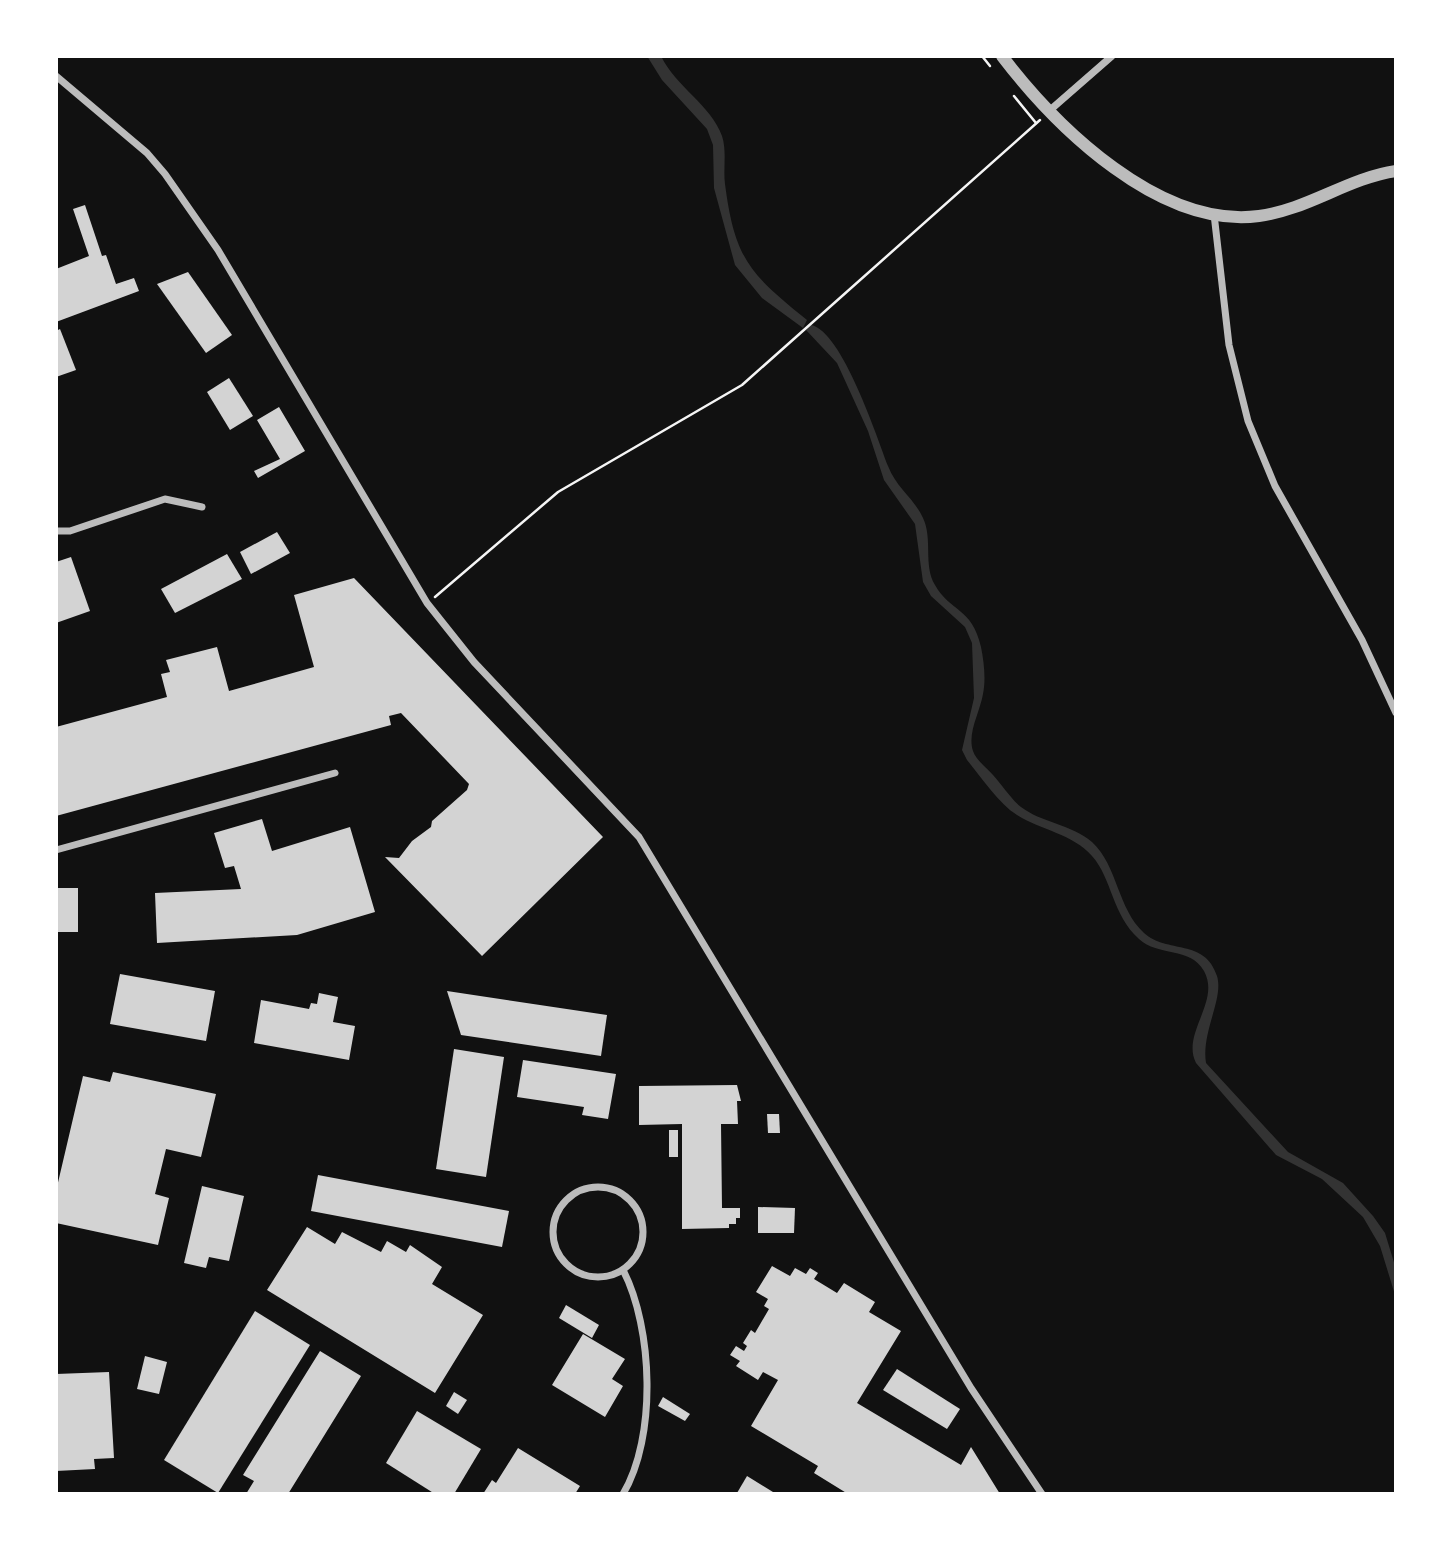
<svg xmlns="http://www.w3.org/2000/svg" width="1452" height="1550" font-family="Roboto,sans-serif">
	<style>
		.water { fill: #333 }
		.building { fill: #d3d3d3 }
		.lines { fill: none; stroke-linecap: round; stroke-linejoin: round }
		.path { stroke: #f5f5f5; stroke-width: 2.5 }
		.minor { stroke: #bcbcbc; stroke-width: 7 }
		.tertiary { stroke: #bcbcbc; stroke-width: 12 }
	</style>
	<rect width="100%" height="100%" fill="#111"/>
	<g class="water">
		<path d="M 647,56 L 661,56 C 676,87 711,105 722,136 C 727,151 723,169 725,184 C 735,260 750,274 807,320 L 803,328 L 762,298 L 735,265 L 714,188 L 713,145 L 707,129 L 662,80 Z"/>
		<path d="M 811,325 C 842,331 877,437 888,466 C 897,489 914,498 923,518 C 933,539 923,565 935,585 C 950,612 972,607 981,647 C 984,662 986,679 983,694 C 980,712 967,733 973,751 C 976,760 987,768 993,775 C 1002,785 1011,799 1021,807 C 1042,823 1071,824 1092,842 C 1118,866 1117,908 1144,933 C 1167,954 1205,938 1217,976 C 1224,999 1201,1032 1206,1063 L 1288,1152 L 1343,1183 L 1373,1216 L 1385,1233 L 1396,1269 L 1396,1298 L 1380,1246 L 1363,1217 L 1322,1179 L 1276,1155 L 1196,1063 C 1181,1033 1221,1002 1204,971 C 1190,946 1158,957 1139,939 C 1112,915 1112,878 1092,856 C 1073,834 1041,830 1017,815 C 998,803 982,778 967,760 L 962,750 L 974,698 L 972,643 L 965,627 L 931,596 L 923,582 L 915,524 L 884,480 L 868,431 L 837,363 L 806,330 Z"/>
	</g>
	<g class="building">
		<polygon points="85,205 102,256 106,255 116,284 134,278 139,291 56,322 56,269 89,256 73,209"/>
		<polygon points="188,272 232,335 206,353 157,284"/>
		<polygon points="60,329 76,370 56,377 56,331"/>
		<polygon points="229,378 253,416 230,430 207,392"/>
		<polygon points="279,407 305,451 258,478 254,471 280,459 257,420"/>
		<polygon points="277,532 290,553 251,574 240,552"/>
		<polygon points="227,554 242,579 175,613 161,589"/>
		<polygon points="71,557 90,611 56,623 56,562"/>
		<polygon points="354,578 603,837 482,956 385,857 399,858 412,841 431,827 432,821 467,790 469,784 401,713 389,716 391,725 56,816 56,727 167,697 161,674 170,672 166,660 217,647 229,691 314,667 294,595"/>
		<polygon points="262,819 272,851 350,827 375,912 297,935 157,943 155,893 241,889 234,866 225,868 214,833"/>
		<rect x="56" y="888" width="22" height="44"/>
		<polygon points="120,974 215,991 206,1041 110,1024"/>
		<polygon points="447,991 607,1015 601,1056 461,1035"/>
		<polygon points="319,993 338,997 333,1022 355,1026 349,1060 254,1043 261,1000 309,1009 311,1003 317,1004"/>
		<polygon points="454,1049 504,1057 486,1177 436,1169"/>
		<polygon points="523,1060 616,1074 608,1119 582,1115 584,1107 517,1097"/>
		<polygon points="113,1072 216,1094 201,1157 166,1149 155,1194 169,1198 158,1245 56,1223 56,1191 83,1076 110,1082"/>
		<polygon points="737,1085 741,1101 737,1101 738,1124 721,1124 722,1208 740,1208 740,1218 736,1218 736,1224 729,1224 729,1228 682,1229 682,1124 639,1125 639,1086"/>
		<polygon points="767,1114 779,1114 780,1133 768,1133"/>
		<rect x="669" y="1130" width="9" height="27"/>
		<polygon points="318,1175 509,1211 502,1247 311,1211"/>
		<polygon points="202,1186 244,1196 229,1261 209,1257 206,1268 184,1263"/>
		<polygon points="758,1207 795,1208 794,1233 758,1233"/>
		<polygon points="307,1227 335,1244 342,1232 381,1252 387,1241 406,1252 410,1245 442,1267 432,1284 483,1315 435,1393 267,1290"/>
		<polygon points="772,1266 790,1276 795,1268 806,1274 810,1268 818,1273 814,1279 837,1293 844,1283 875,1302 869,1312 901,1331 857,1403 961,1465 971,1447 1000,1494 848,1494 814,1473 818,1466 751,1426 778,1380 763,1372 758,1380 736,1366 740,1361 730,1355 736,1346 744,1351 747,1346 743,1343 751,1330 755,1333 769,1309 764,1306 768,1299 756,1292"/>
		<polygon points="566,1305 599,1325 592,1338 559,1318"/>
		<polygon points="255,1311 310,1345 218,1493 164,1460"/>
		<polygon points="583,1334 625,1359 612,1379 623,1386 605,1417 552,1385"/>
		<polygon points="320,1351 361,1376 288,1494 246,1494 254,1481 243,1475"/>
		<polygon points="145,1356 167,1362 159,1394 137,1389"/>
		<polygon points="897,1369 960,1409 947,1429 883,1390"/>
		<polygon points="109,1372 114,1458 94,1459 95,1469 56,1471 56,1374"/>
		<polygon points="454,1392 467,1400 458,1414 446,1406"/>
		<polygon points="663,1397 690,1414 685,1421 658,1406"/>
		<polygon points="417,1411 481,1449 454,1494 435,1494 386,1463"/>
		<polygon points="518,1448 580,1486 575,1494 483,1494 492,1480 496,1483"/>
		<polygon points="747,1476 773,1492 772,1494 737,1493"/>
	</g>
	<g class="lines">
		<g class="path">
			<polyline points="982,56 990,66"/>
			<polyline points="1014,96 1036,123"/>
			<polyline points="435,597 558,492 742,385 1040,120"/>
		</g>
		<g class="minor">
			<polyline points="56,76 147,153 165,174 218,250 427,603 474,662 639,837 971,1388 1042,1494"/>
			<polyline points="1049,111 1112,56"/>
			<polyline points="1214,214 1229,345 1248,421 1275,486 1362,640 1396,713"/>
			<polyline points="56,531 70,531 165,499 202,507"/>
			<polyline points="56,850 335,773"/>
			<circle cx="598" cy="1232" r="45"/>
			<path d="M 623,1270 C 653,1328 657,1437 623,1494"/>
		</g>
		<path class="tertiary" d="M 1002,56 C 1057,128 1160,229 1259,216 C 1307,210 1348,178 1396,171"/>
	</g>
	<rect width="1452" height="1550" fill="none" stroke="#ffffff" stroke-width="116"/>
</svg>
